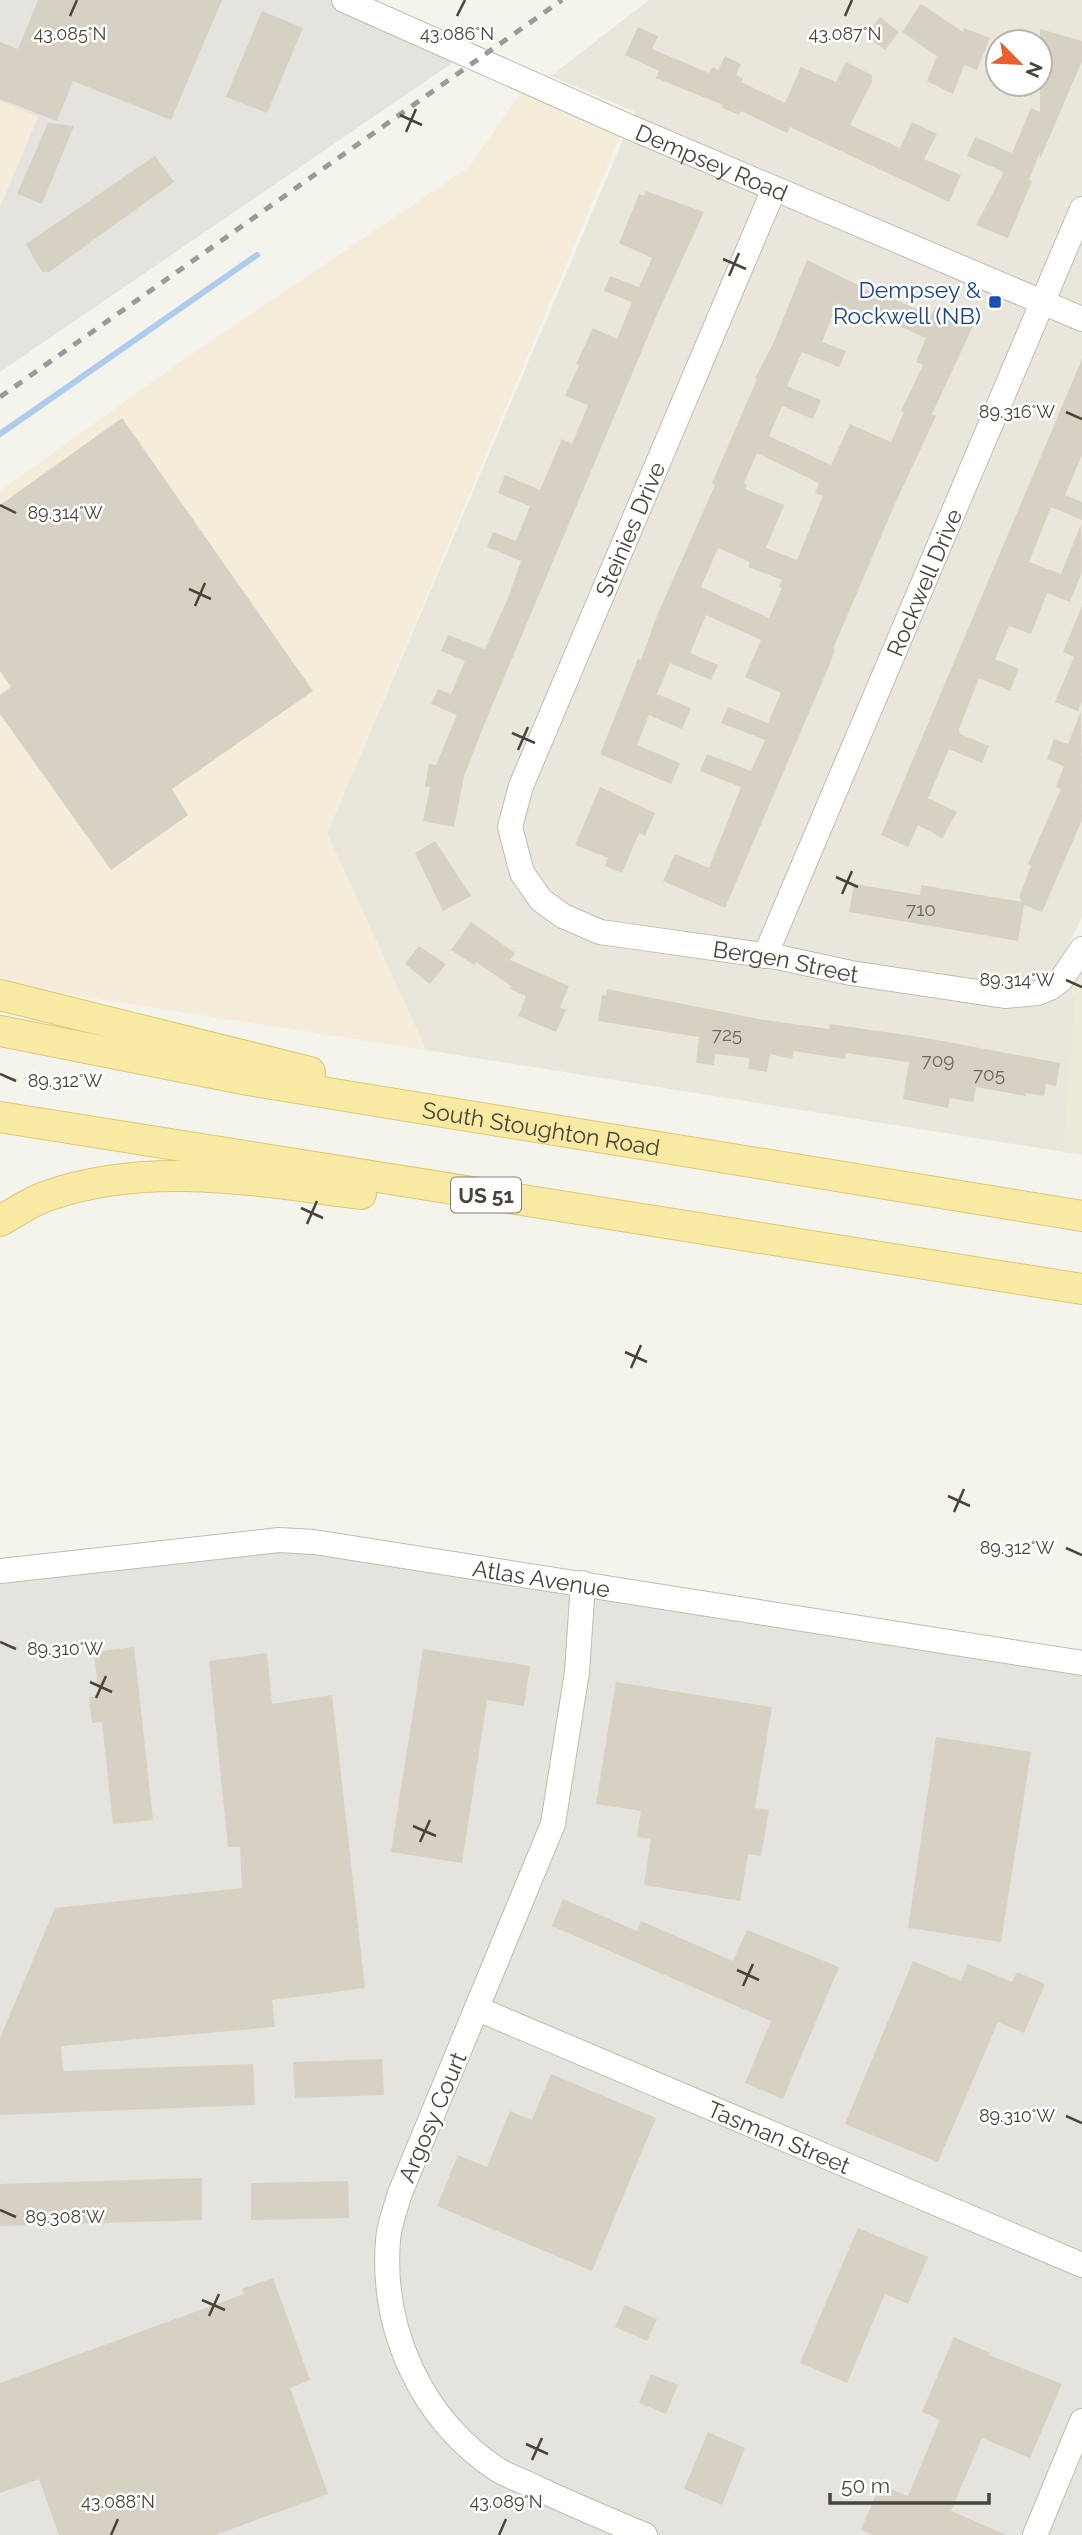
<svg xmlns="http://www.w3.org/2000/svg" width="1082" height="2535" font-family="Raleway,sans-serif">
	<style>
		.residential { fill: #e9e6db; fill-rule: evenodd }
		.commercial { fill: #f5ecda }
		.industrial { fill: #e5e3dd }
		.education { fill: #ede9d8 }
		.lines { fill: none; stroke-linecap: round; stroke-linejoin: round }
		.stream { stroke: #aecced; stroke-width: 6 }
		.building { fill: #d6d1c2; fill-rule: evenodd }
		.minor-casing { stroke: #c0bcaf; stroke-width: 26 }
		.major-casing { stroke: #ddc973; stroke-width: 32 }
		.minor { stroke: #fff; stroke-width: 24 }
		.major { stroke: #f8e9a3; stroke-width: 30 }
		.rail { stroke: #9a9a9a; stroke-width: 5; stroke-dasharray: 9 9; stroke-linecap: butt }
		.ticks { fill: none; stroke: #49453a; stroke-width: 2.5 }
		.transit-dot { fill: #1a4fb4; stroke: #fff; stroke-width: 2.5 }
		.labels { text-anchor: middle; dominant-baseline: central; stroke-width: 5; stroke-linejoin: round; paint-order: stroke }
		.number-label { font-size: 19px; fill: #6c685c }
		.shield { fill: #fff; stroke: #807d75; stroke-width: 2 }
		.shield-label { font-size: 21px; font-weight: bold; fill: #49453a }
		.street-label { font-size: 23px; fill: #49453a; stroke: #fff }
		.transit-label { font-size: 23px; fill: #164399; stroke: #fff; text-anchor: end }
		.ticks-label { font-size: 18px; text-anchor: middle; fill: #49453a; stroke: #fff; stroke-width: 5; stroke-linejoin: round; paint-order: stroke }
	</style>
	<rect width="100%" height="100%" fill="#f5f4ec"/>
	<path class="residential" d="M 649,0 L 1082,0 L 1082,917 L 1060,963 L 1076,1000 L 1064,1152 L 426,1050 L 327,833 L 635,112 L 551,76 ZM 998,42 L 1040,42 L 1040,84 L 998,84 Z"/>
	<g class="commercial">
		<polygon points="528,82 625,125 327,833 426,1050 0,984 0,491 177,364 469,167"/>
		<polygon points="0,101 38,117 0,207"/>
	</g>
	<g class="industrial">
		<polygon points="0,0 344,0 467,53 0,372 0,207 38,117 0,101"/>
		<polygon points="279,1540 1082,1663 1082,2535 0,2535 0,1571"/>
	</g>
	<polygon class="education" points="1082,949 1082,1155 1064,1152 1076,1000 1066,973"/>
	<g class="lines">
		<polyline class="stream" points="0,434 257,255"/>
	</g>
	<g class="building">
		<polygon points="38,0 222,0 171,120 73,81 57,121 0,99 0,42 18,49"/>
		<polygon points="921,4 963,32 964,28 990,38 977,70 964,65 953,94 927,81 937,56 902,32"/>
		<polygon points="262,11 303,28 267,113 226,97"/>
		<polygon points="880,17 899,32 885,50 866,36"/>
		<polygon points="638,27 658,36 652,49 709,73 712,67 718,70 725,56 741,64 736,75 743,79 741,82 785,103 801,67 836,82 846,62 872,75 872,82 850,125 900,148 912,122 937,134 924,159 961,175 949,202 790,127 787,133 741,111 739,115 722,108 723,105 656,78 659,71 625,55"/>
		<polygon points="1040,29 1082,41 1082,61 1040,159 1040,152 1029,180 1032,181 1008,238 976,225 1004,172 967,156 975,137 1012,153 1031,108 1040,112"/>
		<polygon points="48,123 74,126 42,204 17,194"/>
		<polygon points="155,156 174,182 49,272 42,272 26,244"/>
		<polygon points="646,191 704,212 659,310 484,725 464,776 454,827 423,821 430,787 425,786 429,764 436,765 457,715 431,704 438,689 451,694 465,661 441,651 448,635 485,649 508,598 521,561 487,547 493,532 516,541 530,506 498,493 505,475 540,490 562,439 572,444 588,405 565,396 579,365 576,364 593,328 617,339 632,302 604,291 610,276 639,287 652,258 619,243 639,194 644,196"/>
		<path d="M 807,260 L 888,300 L 890,297 L 931,316 L 935,307 L 973,326 L 932,414 L 936,416 L 894,506 L 833,649 L 835,650 L 829,666 L 725,908 L 663,881 L 675,854 L 709,868 L 741,787 L 700,771 L 707,754 L 751,771 L 765,740 L 721,723 L 728,707 L 768,723 L 781,693 L 745,677 L 761,640 L 706,615 L 690,653 L 718,665 L 711,680 L 670,663 L 657,694 L 691,708 L 682,729 L 649,715 L 637,745 L 680,763 L 671,784 L 600,754 L 638,659 L 641,660 L 656,618 L 715,485 L 712,483 L 757,379 L 755,378 L 773,344 ZM 837,303 L 864,316 L 867,312 L 926,338 L 916,362 L 923,365 L 901,411 L 904,412 L 891,442 L 850,424 L 831,465 L 769,436 L 782,406 L 813,419 L 821,400 L 787,386 L 802,352 L 839,367 L 846,351 L 822,342 ZM 757,453 L 819,483 L 815,493 L 823,496 L 797,560 L 766,548 L 784,505 L 745,489 L 747,485 L 744,483 ZM 718,548 L 750,562 L 748,567 L 782,580 L 779,587 L 782,588 L 769,618 L 701,587 Z"/>
		<polygon points="1082,359 1082,455 1065,495 1082,502 1082,520 1051,507 1029,562 1061,574 1081,524 1082,572 1070,602 1047,593 1031,634 1009,626 995,659 1019,669 1010,691 979,678 959,729 960,734 989,746 982,763 949,749 928,798 957,812 942,838 918,825 908,847 881,835"/>
		<polygon points="122,418 313,691 172,789 188,815 111,870 0,714 0,695 11,687 0,671 0,505"/>
		<polygon points="1082,606 1082,701 1078,711 1055,702 1074,657 1063,652"/>
		<polygon points="1081,711 1082,820 1042,912 1024,905 1018,941 849,912 854,884 920,895 921,885 1022,902 1019,897 1031,866 1028,864 1061,789 1056,787 1064,766 1047,759 1054,739 1068,744"/>
		<polygon points="600,787 655,813 645,836 639,833 622,873 605,866 608,858 575,845"/>
		<polygon points="435,841 471,896 443,911 415,853"/>
		<polygon points="471,922 515,953 510,960 569,986 560,1007 566,1010 556,1032 518,1016 526,996 510,989 511,986 476,962 474,965 451,950"/>
		<polygon points="419,946 446,964 430,984 405,964"/>
		<polygon points="607,989 759,1019 829,1029 830,1024 926,1038 1060,1063 1056,1086 1046,1084 1044,1096 1026,1093 1026,1096 976,1087 973,1102 950,1098 948,1108 903,1099 909,1062 846,1053 845,1059 794,1051 792,1059 770,1054 767,1072 748,1069 750,1058 715,1054 714,1065 696,1063 699,1037 598,1021 602,995 606,996"/>
		<polygon points="134,1647 153,1820 113,1824 102,1722 92,1723 89,1697 99,1696 94,1652"/>
		<polygon points="423,1649 530,1666 524,1706 487,1700 462,1863 391,1852"/>
		<polygon points="267,1653 272,1704 332,1695 365,1988 272,2000 275,2027 61,2046 63,2071 253,2064 255,2105 0,2115 0,2038 55,1908 242,1888 240,1847 228,1847 209,1661"/>
		<polygon points="616,1682 772,1707 755,1808 769,1810 761,1856 748,1854 740,1901 644,1885 651,1839 637,1837 641,1811 596,1804"/>
		<polygon points="936,1737 1031,1752 1001,1942 908,1928"/>
		<polygon points="563,1899 637,1931 641,1921 733,1961 747,1930 839,1967 783,2099 745,2083 771,2021 552,1926"/>
		<polygon points="913,1961 961,1981 968,1964 1012,1982 1017,1972 1045,1984 1024,2033 998,2022 938,2162 845,2124"/>
		<polygon points="382,2059 384,2095 295,2098 293,2062"/>
		<polygon points="551,2074 656,2118 592,2271 437,2206 458,2155 487,2167 510,2111 532,2120"/>
		<polygon points="202,2178 202,2220 0,2226 0,2184"/>
		<polygon points="348,2181 349,2218 251,2220 251,2183"/>
		<polygon points="858,2228 928,2257 908,2304 885,2294 847,2383 800,2363"/>
		<polygon points="273,2278 310,2380 290,2388 328,2494 215,2535 59,2535 39,2479 0,2493 0,2383 244,2294 242,2289"/>
		<polygon points="625,2305 657,2319 647,2341 615,2327"/>
		<polygon points="954,2337 990,2353 989,2355 1062,2384 1030,2458 982,2438 951,2511 1007,2535 873,2535 861,2530 880,2485 908,2496 940,2420 922,2412"/>
		<polygon points="651,2374 678,2385 666,2414 639,2403"/>
		<polygon points="708,2432 745,2448 722,2505 684,2489"/>
	</g>
	<g class="lines">
		<defs>
			<g id="minor">
				<path id="s1" d="M 344,0 L 625,125 L 1082,319"/>
				<path id="s2" d="M 774,189 L 521,786 L 510,827 L 522,873 L 541,900 L 563,916 L 600,932 L 777,957 L 851,973 L 1005,996 L 1038,993 L 1050,988 L 1061,980 L 1082,949"/>
				<path id="s3" d="M 765,956 L 1082,209"/>
				<path id="s4" d="M 0,1571 L 279,1540 L 314,1542 L 1082,1663"/>
				<path d="M 583,1583 L 577,1672 L 553,1824 L 400,2193 C 396,2208 389,2224 388,2240 C 381,2330 421,2419 498,2470 C 510,2477 525,2482 537,2488 C 573,2505 609,2520 645,2535"/>
				<path id="s5" d="M 478,2009 L 1082,2265"/>
				<polyline points="1035,2535 1082,2421"/>
			</g>
			<g id="major">
				<polyline points="0,995 310,1072"/>
				<path id="s6" d="M 0,1031 L 248,1080 L 1082,1216"/>
				<polyline points="0,1117 1082,1289"/>
				<path d="M 0,1221 C 15,1213 31,1201 47,1196 C 149,1160 258,1181 361,1194"/>
			</g>
		</defs>
		<use href="#minor" class="minor-casing"/>
		<use href="#major" class="major-casing"/>
		<use href="#minor" class="minor"/>
		<use href="#major" class="major"/>
		<polyline class="rail" points="0,397 562,0"/>
	</g>
	<path class="ticks" d="M 70,16 L 77,0M 457,16 L 465,0M 845,16 L 852,0M 400,115 L 422,125M 406,132 L 416,109M 723,259 L 746,269M 729,276 L 739,253M 1066,412 L 1082,419M 0,505 L 16,513M 189,589 L 211,599M 195,606 L 205,583M 512,733 L 535,743M 518,750 L 528,727M 836,877 L 858,887M 842,894 L 852,871M 1066,980 L 1082,987M 0,1074 L 16,1081M 301,1208 L 323,1218M 307,1224 L 317,1201M 625,1352 L 647,1362M 631,1368 L 641,1345M 948,1496 L 970,1506M 954,1512 L 964,1489M 1066,1548 L 1082,1555M 0,1642 L 16,1649M 90,1682 L 112,1692M 96,1698 L 106,1676M 413,1826 L 436,1836M 420,1842 L 430,1820M 737,1970 L 759,1980M 743,1986 L 753,1964M 1066,2116 L 1082,2123M 0,2210 L 16,2217M 202,2300 L 225,2310M 209,2316 L 219,2294M 526,2444 L 548,2454M 532,2460 L 542,2438M 111,2535 L 118,2519M 499,2535 L 506,2519"/>
	<rect class="transit-dot" x="988" y="295" width="14" height="14" rx="3.5"/>
	<g class="labels">
		<g class="number-label">
			<text x="921" y="909">710</text>
			<text x="727" y="1034">725</text>
			<text x="938" y="1060">709</text>
			<text x="989" y="1074">705</text>
		</g>
		<rect class="shield" x="451" y="1177.5" width="70" height="35" rx="5"/>
		<g class="shield-label">
			<text x="486" y="1195">US 51</text>
		</g>
		<g class="street-label">
			<text stroke="none"><textPath href="#s1" startOffset="402">Dempsey Road</textPath></text>
			<text transform="translate(630 529) rotate(-67)">Steinies Drive</text>
			<text stroke="none"><textPath href="#s3" startOffset="406">Rockwell Drive</textPath></text>
			<text stroke="none"><textPath href="#s2" startOffset="1027">Bergen Street</textPath></text>
			<text stroke="none"><textPath href="#s6" startOffset="550">South Stoughton Road</textPath></text>
			<text stroke="none"><textPath href="#s4" startOffset="546">Atlas Avenue</textPath></text>
			<text transform="translate(432 2117) rotate(-67)">Argosy Court</text>
			<text stroke="none"><textPath href="#s5" startOffset="327">Tasman Street</textPath></text>
		</g>
		<g class="transit-label">
			<text x="981" y="289">Dempsey &amp;<tspan x="981" dy="26">Rockwell (NB)</tspan></text>
		</g>
	</g>
	<g class="ticks-label">
		<text x="70" y="40">43.085°N</text>
		<text x="845" y="40">43.087°N</text>
		<text x="457" y="40">43.086°N</text>
		<text x="1017" y="418">89.316°W</text>
		<text x="65" y="519">89.314°W</text>
		<text x="1017" y="986">89.314°W</text>
		<text x="65" y="1087">89.312°W</text>
		<text x="1017" y="1554">89.312°W</text>
		<text x="65" y="1655">89.310°W</text>
		<text x="1017" y="2122">89.310°W</text>
		<text x="65" y="2223">89.308°W</text>
		<text x="118" y="2508">43.088°N</text>
		<text x="506" y="2508">43.089°N</text>
	</g>
	<g transform="translate(1019 63) rotate(114)"><circle r="33" fill="#ffffff" stroke="#b6b5b0" stroke-width="2"/>
	<path d="M0-5L12 26L0 18L-12 26Z" fill="#ec5f2d"/>
	<text y="-10" font-size="19" font-weight="bold" text-anchor="middle" fill="#49453a">N</text>
	</g>
	<path d="M830 2493v10h159v-10" fill="none" stroke="#49453a" stroke-width="3.5"/>
	<text x="841" y="2493" font-size="21" fill="#49453a" stroke="#ffffff" stroke-width="5" paint-order="stroke">50 m</text>
</svg>
